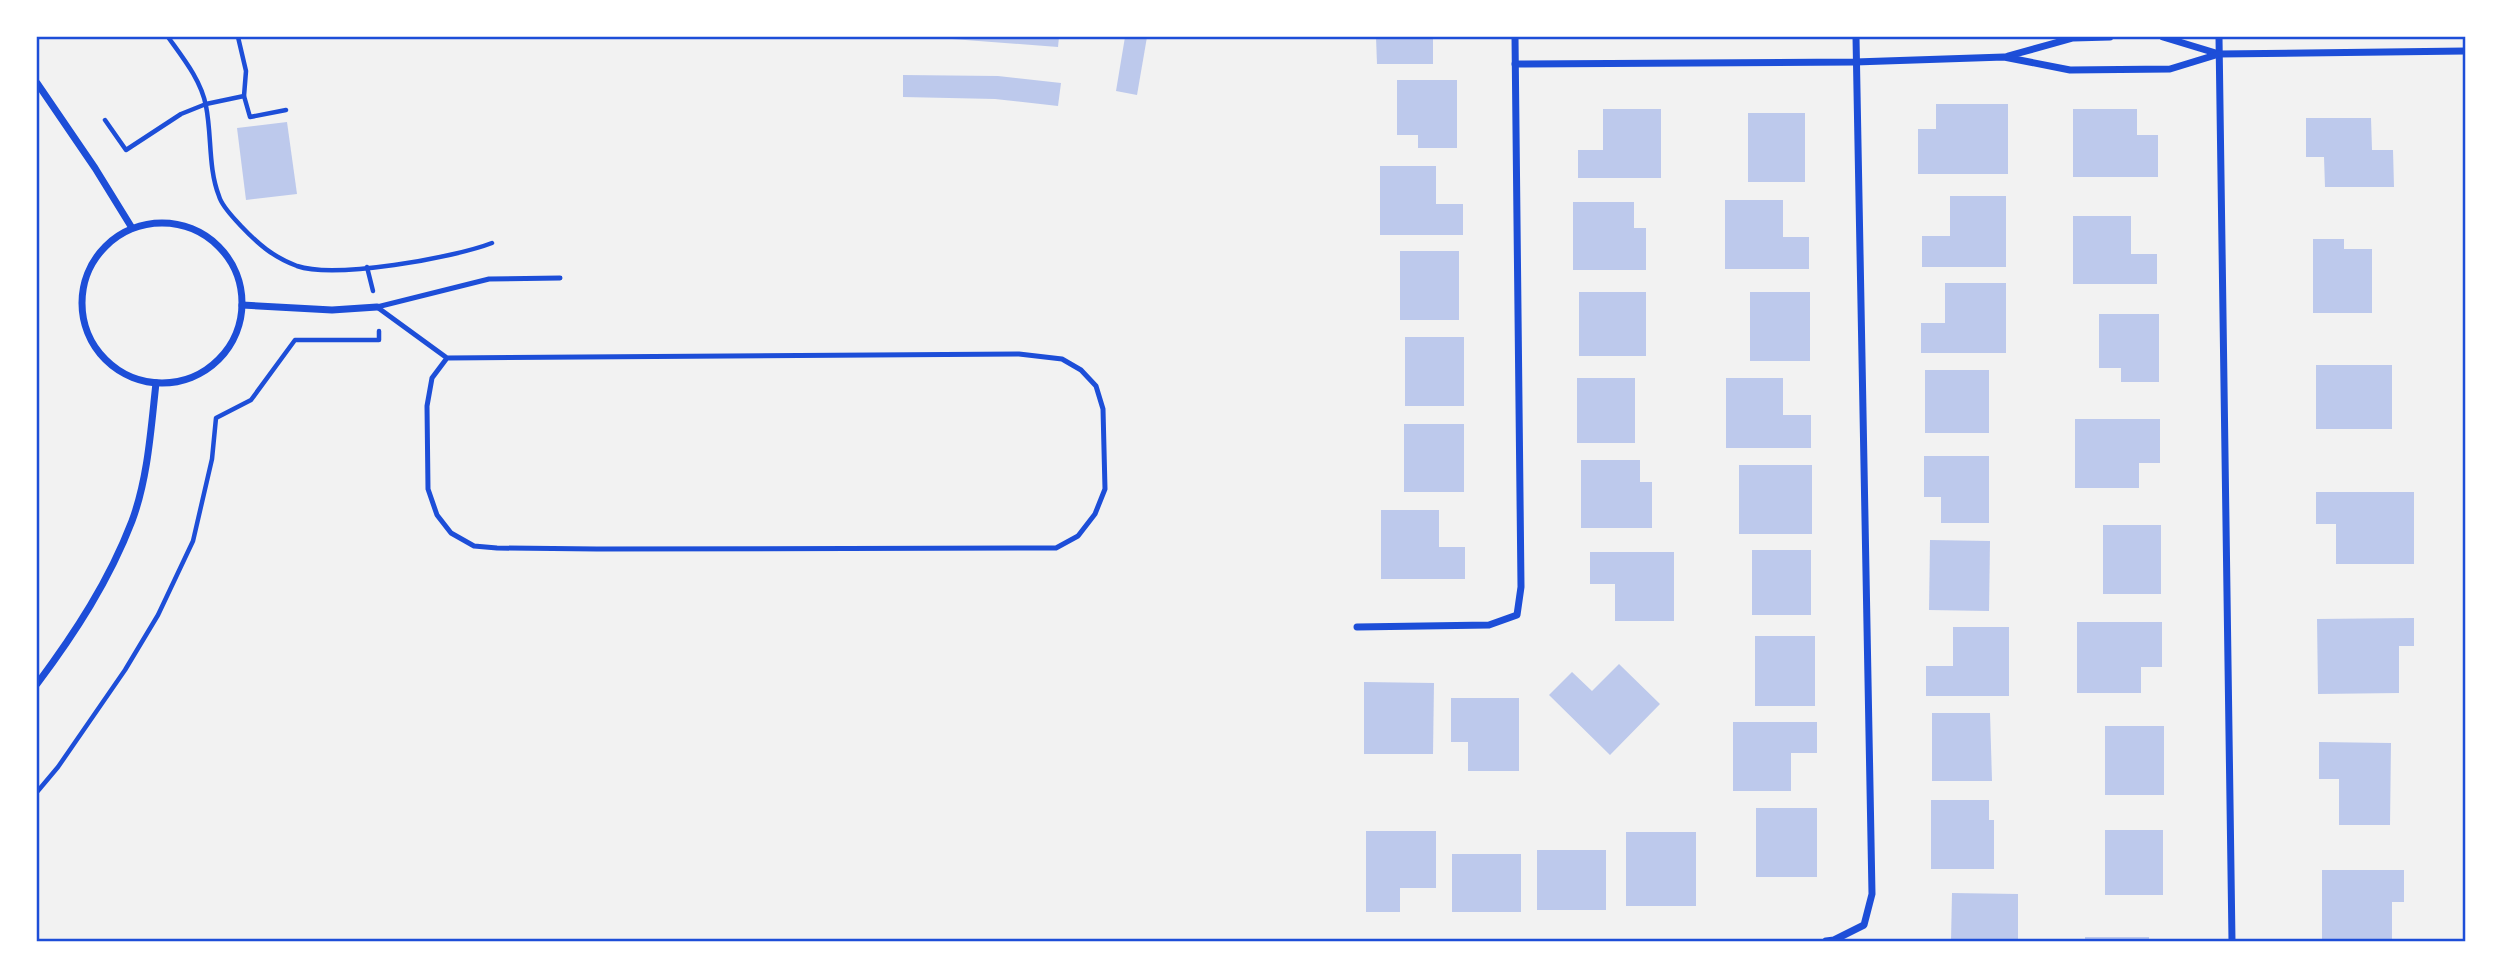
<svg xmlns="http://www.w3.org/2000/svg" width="2502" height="978" font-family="'Open Sans',sans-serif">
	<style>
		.building { fill: #bdc9ec }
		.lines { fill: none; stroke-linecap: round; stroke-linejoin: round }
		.path { stroke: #1d4ed8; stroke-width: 4.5 }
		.service { stroke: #1d4ed8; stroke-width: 5 }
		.minor { stroke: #1d4ed8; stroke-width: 7 }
		.neatline { fill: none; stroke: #1d4ed8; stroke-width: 2.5 }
	</style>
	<rect width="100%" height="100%" fill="#f2f2f2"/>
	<g class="building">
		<polygon points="952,37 1059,37 1058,47 952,39"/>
		<polygon points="1125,37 1147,37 1137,95 1116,91"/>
		<polygon points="1376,37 1433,37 1433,64 1377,64"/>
		<polygon points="903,75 998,76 1061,83 1058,106 995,99 903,97"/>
		<polygon points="1397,80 1457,80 1457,148 1418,148 1418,135 1397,135"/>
		<polygon points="1936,104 2008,104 2008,174 1918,174 1918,129 1936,129"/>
		<polygon points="1603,109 1661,109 1661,178 1578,178 1578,150 1603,150"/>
		<polygon points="2073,109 2137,109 2137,135 2158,135 2158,177 2073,177"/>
		<rect x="1748" y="113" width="57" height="69"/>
		<polygon points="2306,118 2371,118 2372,150 2393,150 2394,187 2325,187 2324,157 2306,157"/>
		<polygon points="287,122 297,194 246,200 237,128"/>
		<polygon points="1380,166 1436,166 1436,204 1463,204 1463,235 1380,235"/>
		<polygon points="1950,196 2006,196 2006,267 1922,267 1922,236 1950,236"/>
		<polygon points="1725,200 1783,200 1783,237 1809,237 1809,269 1725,269"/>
		<polygon points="1573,202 1634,202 1634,228 1646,228 1646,270 1573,270"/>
		<polygon points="2073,216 2131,216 2131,254 2157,254 2157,284 2073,284"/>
		<polygon points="2313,239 2344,239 2344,249 2372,249 2372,313 2313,313"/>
		<rect x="1400" y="251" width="59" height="69"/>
		<polygon points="1945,283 2006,283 2006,353 1921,353 1921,323 1945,323"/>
		<rect x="1579" y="292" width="67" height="64"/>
		<rect x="1750" y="292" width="60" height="69"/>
		<polygon points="2099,314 2159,314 2159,382 2121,382 2121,368 2099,368"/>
		<rect x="1405" y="337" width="59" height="69"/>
		<rect x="2316" y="365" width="76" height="64"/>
		<rect x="1925" y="370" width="64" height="63"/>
		<rect x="1577" y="378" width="58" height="65"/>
		<polygon points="1726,378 1783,378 1783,415 1811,415 1811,448 1726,448"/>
		<polygon points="2075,419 2160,419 2160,463 2139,463 2139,488 2075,488"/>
		<rect x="1404" y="424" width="60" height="68"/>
		<polygon points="1924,456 1989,456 1989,523 1941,523 1941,497 1924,497"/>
		<polygon points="1581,460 1640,460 1640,482 1652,482 1652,528 1581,528"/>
		<rect x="1739" y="465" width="73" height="69"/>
		<polygon points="2316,492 2414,492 2414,564 2336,564 2336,524 2316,524"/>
		<polygon points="1381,510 1439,510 1439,547 1465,547 1465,579 1381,579"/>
		<rect x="2103" y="525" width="58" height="69"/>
		<polygon points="1930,540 1990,541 1989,611 1929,610"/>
		<rect x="1752" y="550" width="59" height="65"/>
		<polygon points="1590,552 1674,552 1674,621 1615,621 1615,584 1590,584"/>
		<polygon points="2414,618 2414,646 2399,646 2399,693 2318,694 2317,619"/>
		<polygon points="2077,622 2162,622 2162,667 2141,667 2141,693 2077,693"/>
		<polygon points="1953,627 2009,627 2009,696 1926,696 1926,666 1953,666"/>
		<rect x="1755" y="636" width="60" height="70"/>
		<polygon points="1619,664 1660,704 1610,755 1549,695 1572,672 1592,691"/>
		<polygon points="1364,682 1434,683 1433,754 1364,754"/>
		<polygon points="1451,698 1519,698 1519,771 1468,771 1468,742 1451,742"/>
		<polygon points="1932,713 1990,713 1992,781 1932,781"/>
		<polygon points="1733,722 1817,722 1817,753 1791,753 1791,791 1733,791"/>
		<rect x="2105" y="726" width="59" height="69"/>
		<polygon points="2319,742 2391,743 2390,825 2339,825 2339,779 2319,779"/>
		<polygon points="1931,800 1989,800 1989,820 1994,820 1994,869 1931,869"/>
		<rect x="1756" y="808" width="61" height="69"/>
		<rect x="2105" y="830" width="58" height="65"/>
		<polygon points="1366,831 1436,831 1436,888 1400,888 1400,912 1366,912"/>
		<rect x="1626" y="832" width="70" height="74"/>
		<rect x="1537" y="850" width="69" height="60"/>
		<rect x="1452" y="854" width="69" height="58"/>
		<polygon points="2322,870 2404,870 2404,902 2392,902 2392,941 2322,941"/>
		<polygon points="1952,893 2018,894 2018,941 1951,941"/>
		<rect x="2085" y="937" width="64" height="4"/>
	</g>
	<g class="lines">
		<g class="path">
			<path d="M 168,37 C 183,58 201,80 206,106 C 212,136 208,168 219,196 C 222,207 234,218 241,226 C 258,244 273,257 297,266 C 335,279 453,258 492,243"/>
			<polyline points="238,37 246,71 244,96"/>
			<polyline points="105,120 126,150 181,114 206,104 244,96 250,117 286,110"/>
			<polyline points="367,267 373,291"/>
			<polyline points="37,792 58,767 125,670 158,615 193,541 212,459 216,418 251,400 295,340 379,340 379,331"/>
		</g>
		<g class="service">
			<polyline points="377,307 447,358 1019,354 1062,359 1081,370 1096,386 1103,409 1105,489 1095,514 1078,536 1056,548 597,549 497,548 474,546 451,533 437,515 428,489 427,406 432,378 447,358"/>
			<polyline points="377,307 489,279 560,278"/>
		</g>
		<g class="minor">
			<polyline points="2163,37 2219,54"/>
			<polyline points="2219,37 2232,941"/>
			<polyline points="2008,56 2073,38 2110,37"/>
			<polyline points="1515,64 1855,62 2004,57 2070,70 2170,69 2219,54 2465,51"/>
			<polyline points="37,83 95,168 132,228"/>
			<circle cx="162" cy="303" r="80"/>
			<polyline points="242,305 332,310 377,307"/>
			<polyline points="1357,627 1489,625 1517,615 1521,587 1515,37"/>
			<path d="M 37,684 C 75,633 109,581 132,521 C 148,478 151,428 156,383"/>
			<polyline points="1826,941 1834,940 1864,925 1872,894 1856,37"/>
		</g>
	</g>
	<rect width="2502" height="978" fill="none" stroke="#ffffff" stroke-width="77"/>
	<rect x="38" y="38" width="2426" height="902" class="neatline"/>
</svg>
